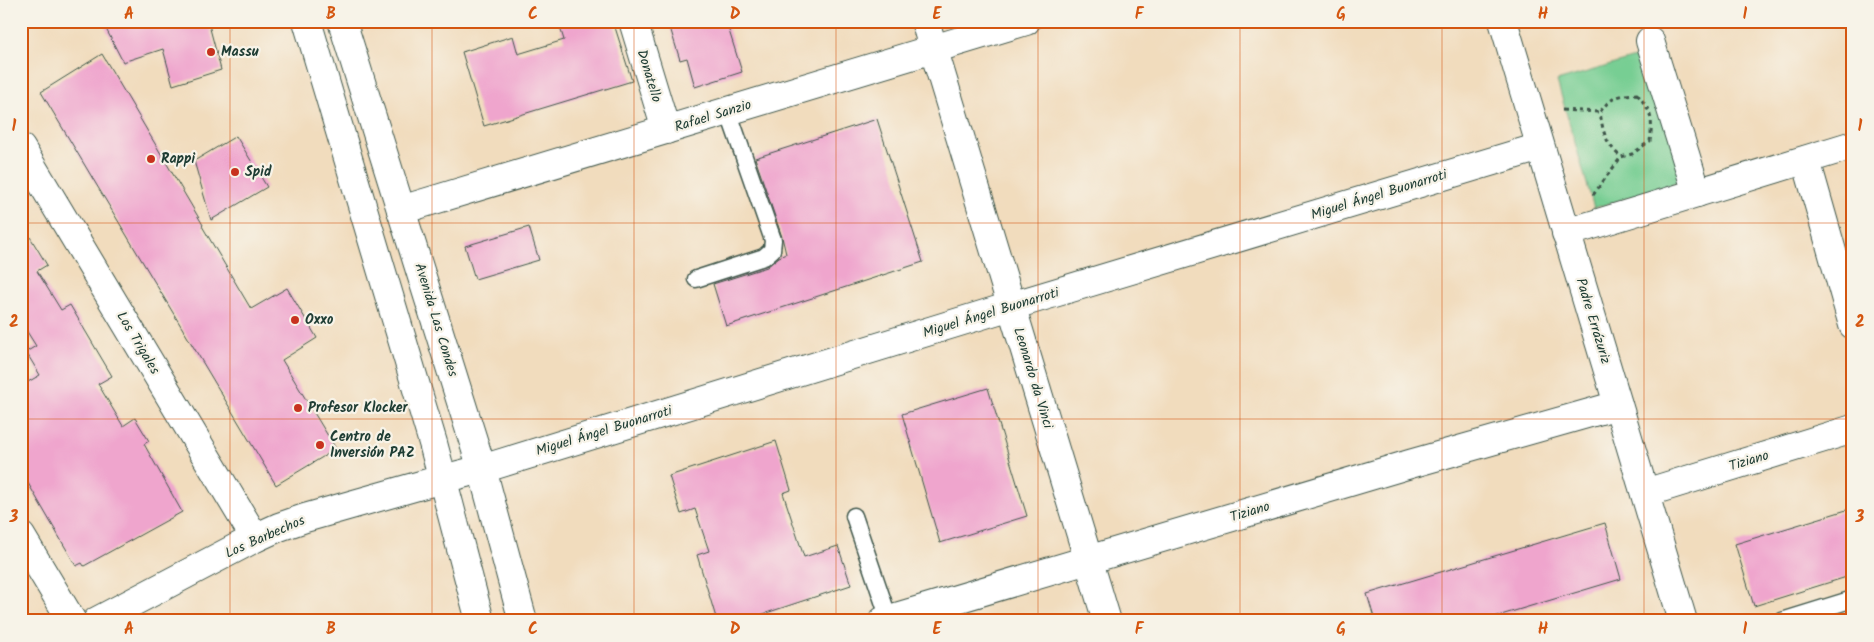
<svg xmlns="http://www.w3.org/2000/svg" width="1874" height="642" font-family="Kalam,sans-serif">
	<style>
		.green { fill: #77ce93; stroke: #4b8664 }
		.building { fill: #efa5cd }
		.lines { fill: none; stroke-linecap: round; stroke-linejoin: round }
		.service-casing { stroke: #3e5549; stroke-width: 19 }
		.minor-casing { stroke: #3e5549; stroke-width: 30 }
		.tertiary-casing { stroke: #3e5549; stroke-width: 30 }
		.primary-casing { stroke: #3e5549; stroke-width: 30 }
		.path { stroke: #3e5549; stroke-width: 3; stroke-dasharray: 4 4; stroke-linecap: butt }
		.service { stroke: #fff; stroke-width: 16 }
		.minor { stroke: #fff; stroke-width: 28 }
		.tertiary { stroke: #fff; stroke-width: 28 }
		.primary { stroke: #fff; stroke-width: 28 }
		.grid { fill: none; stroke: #d45610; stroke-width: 1; stroke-opacity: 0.55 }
		.poi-dot { fill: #c8321e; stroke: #f7f3e8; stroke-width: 2 }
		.labels { text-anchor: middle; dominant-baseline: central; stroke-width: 4.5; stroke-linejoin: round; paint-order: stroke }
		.poi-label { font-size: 14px; font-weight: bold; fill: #1f3d34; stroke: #f7f3e8; text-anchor: start }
		.street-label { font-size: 14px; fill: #1f3d34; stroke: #f7f3e8 }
		.neatline { fill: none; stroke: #d45610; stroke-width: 2 }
		.grid-label { font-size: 16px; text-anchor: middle; font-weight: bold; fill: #d45610 }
	</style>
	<rect width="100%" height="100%" fill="#f7f3e8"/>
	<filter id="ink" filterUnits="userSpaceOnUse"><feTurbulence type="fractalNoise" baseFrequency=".02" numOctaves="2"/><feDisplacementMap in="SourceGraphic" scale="10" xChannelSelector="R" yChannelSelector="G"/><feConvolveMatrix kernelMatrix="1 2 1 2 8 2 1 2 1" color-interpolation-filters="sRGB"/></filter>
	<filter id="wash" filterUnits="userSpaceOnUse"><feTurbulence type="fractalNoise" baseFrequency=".0096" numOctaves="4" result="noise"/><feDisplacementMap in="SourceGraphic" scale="20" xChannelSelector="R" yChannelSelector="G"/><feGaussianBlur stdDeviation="1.12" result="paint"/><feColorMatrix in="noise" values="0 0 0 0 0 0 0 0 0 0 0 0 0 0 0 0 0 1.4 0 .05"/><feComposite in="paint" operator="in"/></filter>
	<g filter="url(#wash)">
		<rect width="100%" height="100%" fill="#f1dcbd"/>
		<polygon class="green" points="1648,54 1686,180 1594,208 1557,81"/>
		<g id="blocks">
			<g class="building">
				<polygon points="102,21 208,21 221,70 173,85 163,49 123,62"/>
				<polygon points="558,21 613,21 632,81 484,126 462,52 513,36 518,54 564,40"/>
				<polygon points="668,21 726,21 742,72 695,87 687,58 680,60"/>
				<polygon points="102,54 203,225 202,226 251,309 287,288 317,338 282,360 336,449 276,485 41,92"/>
				<polygon points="877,119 923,262 726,326 713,284 767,267 779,257 786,254 782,237 755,158"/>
				<polygon points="236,136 267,187 211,220 194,161"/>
				<polygon points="21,222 47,265 37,271 61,310 70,305 112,376 98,384 123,426 135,418 149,441 144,444 182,512 84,566 82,563 76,566 21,471 21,386 40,375 26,352 36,346 21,322"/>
				<polygon points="529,227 539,260 475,279 465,246"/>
				<polygon points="988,388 1027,516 940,543 902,414"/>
				<polygon points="776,441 791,490 783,493 804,557 838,546 851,585 742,621 717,621 697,555 709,551 695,509 681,514 669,476"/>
				<polygon points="1853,508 1853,575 1754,606 1735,544"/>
				<polygon points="1605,523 1621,579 1481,621 1375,621 1367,594"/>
			</g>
		</g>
	</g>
	<g filter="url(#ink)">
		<use href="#blocks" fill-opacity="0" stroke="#3e5549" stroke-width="1"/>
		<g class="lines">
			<defs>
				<g id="service">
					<polyline points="696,279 764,257 772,250 773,240 728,111"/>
					<polyline points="854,516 889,619"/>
					<polyline points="1782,621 1853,599"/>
				</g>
				<g id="minor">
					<polyline points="633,21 666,130"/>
					<polyline points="925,21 1107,621"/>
					<polyline points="1650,41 1697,193"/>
					<polyline points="21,148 255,538"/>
					<polyline points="1806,160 1853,325"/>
					<polyline points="401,210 1026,21"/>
					<polyline points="1566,233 1853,145"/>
					<polyline points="1645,493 1853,429"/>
					<polyline points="21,536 72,621"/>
					<polyline points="97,621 255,538 279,527 305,518 442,479 482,469 1011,306 1540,147"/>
					<polyline points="883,621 1410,464 1618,405"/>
				</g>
				<polyline id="tertiary" points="1503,21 1683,621"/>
				<g id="primary">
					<polyline points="307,21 433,443 480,621"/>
					<polyline points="342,21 482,469 523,621"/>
				</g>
			</defs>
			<use href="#service" class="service-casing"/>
			<use href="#minor" class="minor-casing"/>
			<use href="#tertiary" class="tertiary-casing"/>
			<use href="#primary" class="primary-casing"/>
			<g class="path">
				<path d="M 1637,94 C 1652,112 1653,119 1650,141 L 1632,154 L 1621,157 C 1605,143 1603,132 1600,112 C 1611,97 1618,95 1637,94 Z"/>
				<polyline points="1562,110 1600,112"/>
				<polyline points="1593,195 1621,157"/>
			</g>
			<use href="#service" class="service"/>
			<use href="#minor" class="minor"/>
			<use href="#tertiary" class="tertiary"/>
			<use href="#primary" class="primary"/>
		</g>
	</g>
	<path class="grid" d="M 230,21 L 230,621M 432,21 L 432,621M 634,21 L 634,621M 836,21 L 836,621M 1038,21 L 1038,621M 1240,21 L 1240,621M 1442,21 L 1442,621M 1644,21 L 1644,621M 21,223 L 1853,223M 21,419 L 1853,419"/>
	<g class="poi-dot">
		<circle cx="211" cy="52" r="5"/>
		<circle cx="151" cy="159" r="5"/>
		<circle cx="235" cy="172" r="5"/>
		<circle cx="295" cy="320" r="5"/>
		<circle cx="298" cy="408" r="5"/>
		<circle cx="320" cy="445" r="5"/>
	</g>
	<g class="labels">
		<g class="poi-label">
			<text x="221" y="52">Massu</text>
			<text x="161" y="159">Rappi</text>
			<text x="245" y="172">Spid</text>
			<text x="305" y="320">Oxxo</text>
			<text x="308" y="408">Profesor Klocker</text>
			<text x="330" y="437">Centro de<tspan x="330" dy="16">Inversión PAZ</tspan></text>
		</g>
		<g class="street-label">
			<text transform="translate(649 76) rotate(73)">Donatello</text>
			<text transform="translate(713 116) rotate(-17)">Rafael Sanzio</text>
			<text transform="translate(1379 195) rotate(-17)">Miguel Ángel Buonarroti</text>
			<text transform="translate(991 313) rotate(-17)">Miguel Ángel Buonarroti</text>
			<text transform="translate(436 320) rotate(73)">Avenida Las Condes</text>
			<text transform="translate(1593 321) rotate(73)">Padre Errázuriz</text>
			<text transform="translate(138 343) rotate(59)">Los Trigales</text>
			<text transform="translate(1033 378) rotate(73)">Leonardo da Vinci</text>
			<text transform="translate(604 431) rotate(-17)">Miguel Ángel Buonarroti</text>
			<text transform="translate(1749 461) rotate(-17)">Tiziano</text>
			<text transform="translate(1250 512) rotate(-17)">Tiziano</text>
			<text transform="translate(265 537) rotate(-24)">Los Barbechos</text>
		</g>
	</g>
	<rect width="1874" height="642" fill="none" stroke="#f7f3e8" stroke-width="55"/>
	<rect x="28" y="28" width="1818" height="586" class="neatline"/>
	<g class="grid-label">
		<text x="129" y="19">A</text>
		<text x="331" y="19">B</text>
		<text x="533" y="19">C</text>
		<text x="735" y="19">D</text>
		<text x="937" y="19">E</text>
		<text x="1139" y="19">F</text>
		<text x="1341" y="19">G</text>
		<text x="1543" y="19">H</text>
		<text x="1745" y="19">I</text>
		<text x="14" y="131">1</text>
		<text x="1860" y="131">1</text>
		<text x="14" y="327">2</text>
		<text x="1860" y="327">2</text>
		<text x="14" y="522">3</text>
		<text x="1860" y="522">3</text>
		<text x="129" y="634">A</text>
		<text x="331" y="634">B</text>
		<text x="533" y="634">C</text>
		<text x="735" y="634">D</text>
		<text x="937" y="634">E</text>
		<text x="1139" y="634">F</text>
		<text x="1341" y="634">G</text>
		<text x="1543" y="634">H</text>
		<text x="1745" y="634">I</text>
	</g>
</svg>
